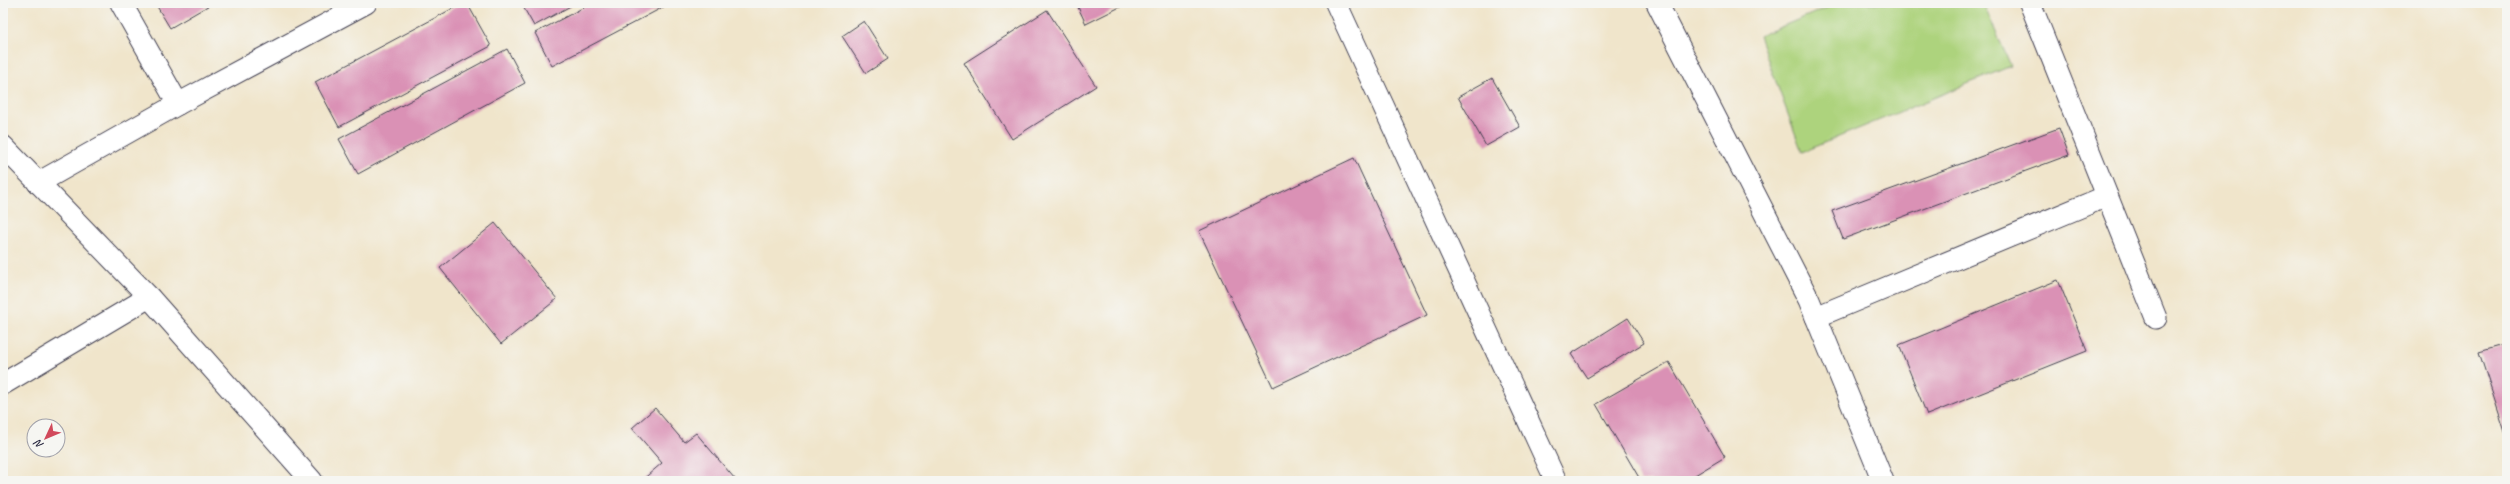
<svg xmlns="http://www.w3.org/2000/svg" width="2510" height="484" font-family="Caveat,sans-serif">
	<style>
		.green { fill: #add37d; stroke: #687a5c }
		.building { fill: #da91b5 }
		.lines { fill: none; stroke-linecap: round; stroke-linejoin: round }
		.service-casing { stroke: #413f51; stroke-width: 23 }
		.service { stroke: #fff; stroke-width: 21 }
	</style>
	<rect width="100%" height="100%" fill="#f6f6f2"/>
	<filter id="ink" filterUnits="userSpaceOnUse"><feTurbulence type="fractalNoise" baseFrequency=".025" numOctaves="2"/><feDisplacementMap in="SourceGraphic" scale="8" xChannelSelector="R" yChannelSelector="G"/><feConvolveMatrix kernelMatrix="1 2 1 2 8 2 1 2 1" color-interpolation-filters="sRGB"/></filter>
	<filter id="wash" filterUnits="userSpaceOnUse"><feTurbulence type="fractalNoise" baseFrequency=".012" numOctaves="4" result="noise"/><feDisplacementMap in="SourceGraphic" scale="16" xChannelSelector="R" yChannelSelector="G"/><feGaussianBlur stdDeviation="0.9" result="paint"/><feColorMatrix in="noise" values="0 0 0 0 0 0 0 0 0 0 0 0 0 0 0 0 0 1.4 0 .05"/><feComposite in="paint" operator="in"/></filter>
	<g filter="url(#wash)">
		<rect width="100%" height="100%" fill="#f0e5cb"/>
		<polygon class="green" points="1838,3 1983,3 2011,66 1802,152 1759,36"/>
		<g id="blocks">
			<g class="building">
				<polygon points="155,3 213,3 170,28"/>
				<polygon points="463,3 467,3 491,46 339,127 315,82"/>
				<polygon points="521,3 576,3 534,26"/>
				<polygon points="592,3 671,3 552,66 535,33"/>
				<polygon points="1076,3 1128,3 1086,24"/>
				<polygon points="1047,10 1096,86 1012,139 964,63"/>
				<polygon points="864,21 888,59 866,73 842,36"/>
				<polygon points="507,49 525,83 358,174 339,139"/>
				<polygon points="1492,78 1520,127 1486,146 1458,97"/>
				<polygon points="2059,128 2069,155 1843,239 1832,211"/>
				<polygon points="1354,158 1427,315 1273,387 1199,231"/>
				<polygon points="495,223 557,299 501,344 440,268"/>
				<polygon points="2058,280 2087,351 1927,415 1899,345"/>
				<polygon points="1628,318 1644,343 1587,378 1571,354"/>
				<polygon points="2507,344 2507,438 2479,352"/>
				<polygon points="1669,362 1725,457 1685,481 1641,481 1596,404"/>
				<polygon points="655,408 684,442 696,433 735,479 732,481 641,481 662,463 632,428"/>
			</g>
		</g>
	</g>
	<g filter="url(#ink)">
		<use href="#blocks" fill-opacity="0" stroke="#413f51" stroke-width="1"/>
		<g class="lines">
			<defs>
				<g id="service">
					<polyline points="121,3 178,104"/>
					<polyline points="1336,3 1556,481"/>
					<polyline points="1657,3 1809,300 1883,481"/>
					<polyline points="2030,3 2156,318"/>
					<polyline points="3,146 149,297 312,481"/>
					<polyline points="38,183 178,104 366,3"/>
					<polyline points="1816,317 2107,196"/>
					<polyline points="3,384 149,297"/>
				</g>
			</defs>
			<use href="#service" class="service-casing"/>
			<use href="#service" class="service"/>
		</g>
	</g>
	<rect width="2510" height="484" fill="none" stroke="#f6f6f2" stroke-width="16"/>
	<g transform="translate(46 438) rotate(226)"><circle r="19" fill="#f6f6f2" stroke="#a1a1a9"/>
	<path d="M0-3L7 15L0 10L-7 15Z" fill="#d1495b"/>
	<text y="-6" font-size="11" font-weight="bold" text-anchor="middle" fill="#22223b">N</text>
	</g>
</svg>
